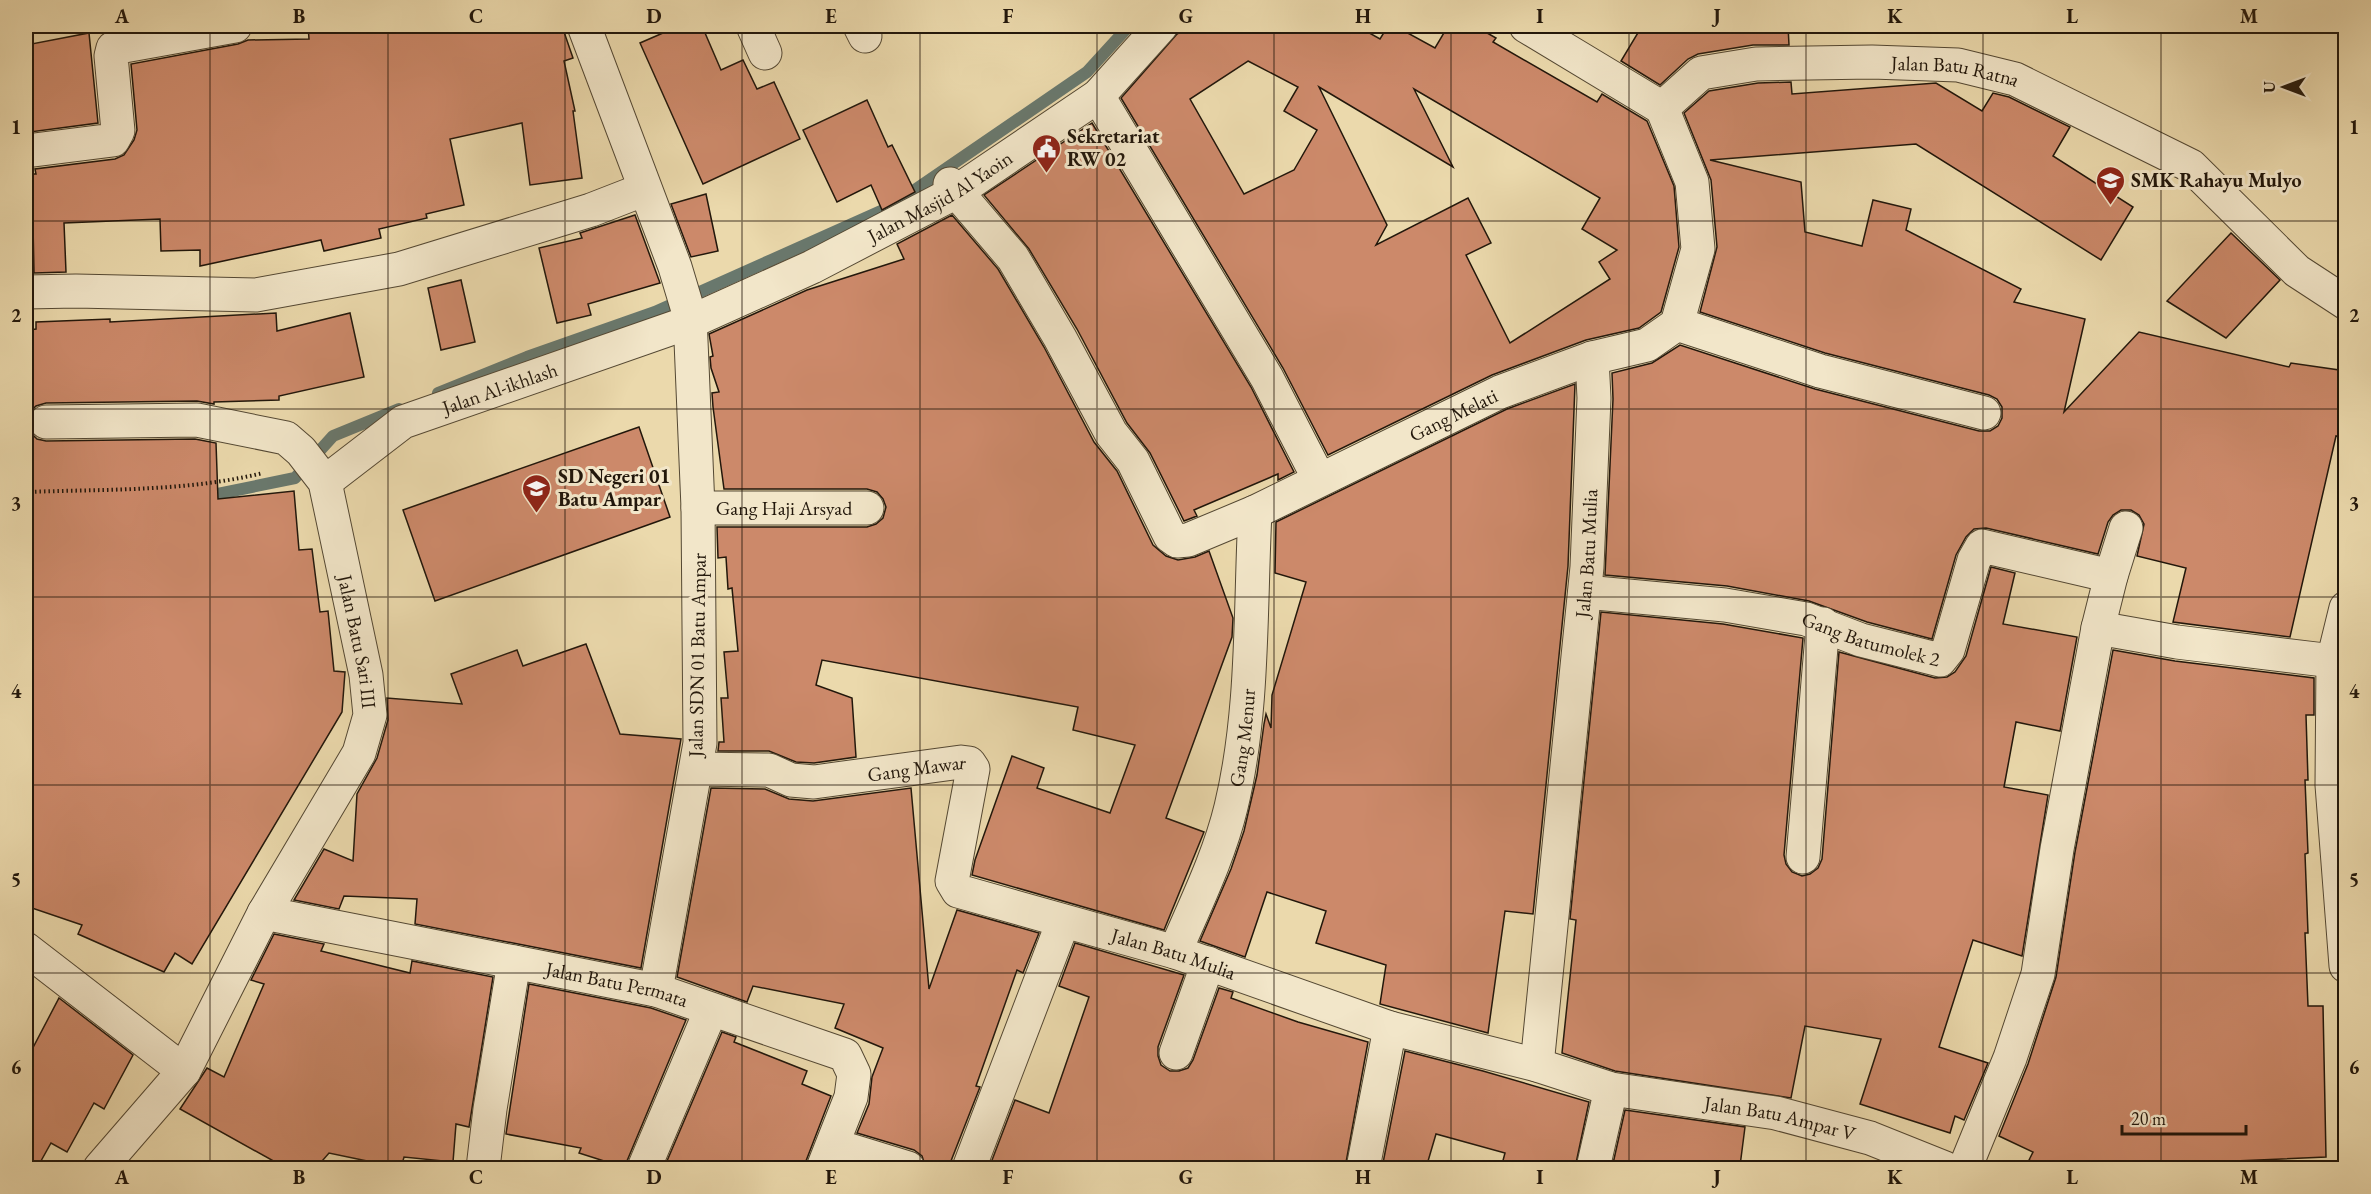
<svg xmlns="http://www.w3.org/2000/svg" width="2371" height="1194" font-family="'EB Garamond',serif">
	<style>
		.lines { fill: none; stroke-linecap: round; stroke-linejoin: round }
		.stream { stroke: #69786d; stroke-width: 12 }
		.building { fill: #cc896a; stroke: #22170b; stroke-width: 1.5; fill-rule: evenodd }
		.minor-casing { stroke: #544833; stroke-width: 35 }
		.path { stroke: #22170b; stroke-width: 4; stroke-dasharray: 1.5 3; stroke-linecap: butt }
		.minor { stroke: #f2e6c9; stroke-width: 33 }
		.grid { fill: none; stroke: #22170b; stroke-width: 1.5; stroke-opacity: 0.55 }
		.labels { text-anchor: middle; dominant-baseline: central; stroke-width: 6; stroke-linejoin: round; paint-order: stroke }
		.street-label { font-size: 20px; fill: #22170b; stroke: #f2e6c9 }
		.poi-label { font-size: 20px; font-weight: bold; fill: #22170b; stroke: #f2e6c9; text-anchor: start }
		.neatline { fill: none; stroke: #22170b; stroke-width: 2 }
		.grid-label { font-size: 20px; text-anchor: middle; font-weight: bold; fill: #22170b }
	</style>
	<rect width="100%" height="100%" fill="#ebd9ac"/>
	<filter id="stains"><feTurbulence type="fractalNoise" baseFrequency=".00333" numOctaves="4"/><feColorMatrix values="0 0 0 0 .2 0 0 0 0 .09 0 0 0 0 .02 0 0 0 .5 -.17"/></filter>
	<radialGradient id="worn" r=".72"><stop offset=".6" stop-color="#630" stop-opacity="0"/><stop offset="1" stop-color="#630" stop-opacity=".3"/></radialGradient>
	<g class="lines">
		<g class="stream">
			<polyline points="438,393 527,357 655,312 890,207 1087,72 1129,26"/>
			<polyline points="203,497 295,478 333,436 399,409"/>
		</g>
	</g>
	<g class="building">
		<polygon points="308,26 562,26 573,58 564,61 575,111 573,111 582,178 530,185 522,123 450,139 464,205 426,214 427,218 379,229 381,238 324,251 321,240 200,266 200,250 161,251 160,219 64,223 66,272 34,273 33,226 26,227 26,174 36,174 35,169 115,159 124,155 134,140 137,130 131,64 238,44 248,40 309,39"/>
		<polygon points="679,26 702,26 721,70 743,60 757,89 774,82 800,139 703,184 640,43"/>
		<path d="M 1190,26 L 1357,26 L 1380,39 L 1388,26 L 1395,26 L 1435,48 L 1448,26 L 1475,26 L 1496,38 L 1493,42 L 1597,102 L 1602,94 L 1647,121 L 1674,186 L 1679,247 L 1661,312 L 1639,328 L 1586,340 L 1492,375 L 1328,455 L 1283,368 L 1121,98 L 1177,34 ZM 1248,61 L 1298,87 L 1284,111 L 1317,130 L 1294,170 L 1244,194 L 1190,99 ZM 1319,87 L 1453,167 L 1414,89 L 1600,198 L 1582,229 L 1617,250 L 1599,262 L 1610,279 L 1510,343 L 1466,255 L 1491,243 L 1468,198 L 1376,245 L 1387,225 Z"/>
		<polygon points="1642,26 1788,26 1789,45 1753,45 1698,54 1688,59 1660,85 1621,61"/>
		<polygon points="89,33 98,123 30,132 26,98 26,45"/>
		<polygon points="1791,82 1792,94 1936,83 1982,111 1993,93 2009,97 2070,127 2053,156 2133,207 2101,260 1916,144 1710,160 1801,182 1805,232 1862,246 1873,200 1911,209 1906,230 2021,289 2014,302 2085,319 2064,412 2139,332 2289,367 2291,363 2346,371 2346,438 2336,436 2290,637 2173,622 2186,568 2137,556 2144,524 2139,515 2131,510 2121,510 2113,515 2108,522 2098,554 1986,528 1974,529 1966,537 1956,555 1932,639 1867,622 1809,601 1727,586 1605,575 1613,399 1612,373 1652,363 1680,345 1815,389 1979,431 1990,431 1998,426 2002,418 2002,407 1997,399 1989,395 1825,353 1700,312 1717,247 1711,180 1684,113 1709,91 1758,83"/>
		<polygon points="867,100 888,147 892,145 915,192 882,210 871,185 837,202 803,130"/>
		<polygon points="1092,123 1251,387 1294,472 1278,480 1278,474 1194,510 1197,516 1184,521 1150,453 1127,423 1077,329 1029,249 984,195"/>
		<polygon points="706,194 718,251 691,257 671,204"/>
		<polygon points="635,215 660,283 588,304 591,315 557,323 539,248 582,238 580,233"/>
		<polygon points="952,215 998,269 1044,347 1094,442 1117,471 1153,545 1166,556 1178,560 1195,557 1209,551 1233,618 1232,637 1166,818 1204,832 1164,930 972,875 975,860 1012,756 1044,768 1037,788 1110,813 1135,745 1073,730 1078,707 822,660 816,685 852,698 856,757 814,763 796,762 769,751 718,751 719,742 724,742 721,698 728,698 724,652 738,651 732,588 728,589 726,557 718,558 717,527 867,527 876,524 883,518 886,507 883,499 877,492 867,489 724,489 713,407 712,393 719,392 711,368 710,357 713,356 709,334 807,290 904,259 897,244"/>
		<polygon points="2231,233 2280,280 2226,338 2167,301"/>
		<polygon points="461,280 475,342 441,350 428,288"/>
		<polygon points="276,313 277,331 350,313 364,377 279,396 279,400 214,402 214,404 197,401 46,403 36,406 30,412 27,422 30,432 37,439 46,441 195,439 216,443 218,499 294,491 299,550 312,549 320,612 328,611 334,671 345,672 342,712 192,964 175,953 164,972 78,934 82,925 26,906 26,330 36,329 36,322 110,319 110,322"/>
		<polygon points="1575,384 1568,566 1533,914 1505,911 1488,1033 1380,1004 1386,965 1316,943 1326,911 1267,892 1245,957 1200,941 1231,869 1244,831 1257,775 1264,724 1266,714 1271,728 1272,695 1306,582 1275,573 1276,522 1507,409"/>
		<polygon points="639,427 670,517 435,601 403,510"/>
		<polygon points="1991,567 2015,573 2003,624 2077,637 2060,731 2016,722 2004,787 2048,795 2022,956 1973,940 1939,1047 1988,1063 1964,1120 1955,1116 1950,1133 1860,1104 1881,1039 1805,1026 1791,1098 1615,1071 1562,1053 1576,920 1570,919 1601,612 1723,624 1803,638 1784,855 1786,864 1792,872 1802,876 1810,874 1818,868 1822,859 1839,652 1935,678 1947,677 1955,672 1966,656"/>
		<polygon points="586,644 620,734 681,739 641,968 415,924 417,899 344,896 339,909 294,900 324,849 353,861 357,794 377,758 388,720 387,698 462,704 451,674 517,650 523,666"/>
		<polygon points="2113,650 2175,661 2314,678 2314,715 2306,715 2308,780 2305,780 2308,853 2305,854 2308,933 2305,933 2308,1006 2323,1006 2326,1157 2163,1164 2162,1168 2048,1168 2029,1160 2033,1152 1999,1136 2028,1064 2056,977 2075,852"/>
		<polygon points="711,788 765,789 789,799 813,801 911,788 929,989 957,910 1039,933 1023,973 1017,970 976,1086 980,1087 951,1161 951,1168 926,1168 922,1156 914,1150 857,1133 869,1104 872,1077 883,1048 835,1028 844,1004 753,986 747,1002 677,977"/>
		<polygon points="274,934 324,944 321,951 410,973 412,961 493,977 469,1127 456,1124 453,1162 404,1157 401,1168 329,1153 316,1168 286,1168 180,1109 207,1068 224,1077 264,984 251,980"/>
		<polygon points="1075,943 1184,975 1158,1047 1158,1056 1161,1065 1170,1071 1179,1071 1188,1068 1193,1060 1219,988 1233,992 1231,998 1298,1022 1368,1042 1345,1168 989,1168 1015,1100 1049,1113 1089,997 1059,986"/>
		<polygon points="529,984 651,1008 686,1020 627,1161 626,1168 579,1153 581,1148 506,1134"/>
		<polygon points="59,998 133,1055 104,1109 94,1103 67,1152 51,1143 37,1168 26,1168 26,1061"/>
		<polygon points="722,1032 736,1037 734,1042 807,1071 802,1084 831,1096 806,1161 805,1168 664,1168"/>
		<polygon points="1405,1051 1483,1071 1589,1102 1575,1168 1501,1168 1505,1153 1436,1134 1426,1168 1382,1168"/>
		<polygon points="1625,1110 1745,1127 1740,1166 1704,1161 1703,1166 1679,1162 1678,1168 1612,1168"/>
	</g>
	<g class="lines">
		<defs>
			<g id="minor">
				<polyline points="584,26 675,267 690,317 698,508 700,743 656,990"/>
				<polyline points="753,26 765,53"/>
				<polyline points="860,26 865,36"/>
				<polyline points="1526,26 1662,108"/>
				<polyline points="1098,96 1267,378 1319,479"/>
				<path id="s1" d="M 1662,108 L 1701,73 L 1756,64 L 1872,62 L 1958,65 L 2015,79 L 2191,166 L 2297,271 L 2346,303"/>
				<polyline points="26,151 113,140 118,131 111,56 113,48 235,26"/>
				<path id="s2" d="M 950,184 L 1013,258 L 1060,338 L 1111,433 L 1133,461 L 1170,536 L 1177,541 L 1188,540 L 1255,512 L 1500,392 L 1592,358 L 1647,345 L 1677,324 L 1698,249 L 1692,182 L 1662,108"/>
				<polyline points="26,292 76,291 256,295 399,269 591,210 645,189"/>
				<polyline points="1677,324 1820,371 1984,413"/>
				<path id="s3" d="M 46,422 L 197,420 L 286,438 L 301,451 L 325,482 L 366,675 L 370,715 L 359,753 L 264,913 L 184,1071 L 100,1168"/>
				<path id="s4" d="M 325,482 L 403,422 L 690,322 L 812,267 L 956,192 L 1098,96 L 1161,26"/>
				<path id="s5" d="M 698,508 L 867,508"/>
				<path id="s6" d="M 1585,592 L 1725,605 L 1806,619 L 1861,640 L 1940,660 L 1948,650 L 1974,560 L 1982,546 L 2111,576"/>
				<polyline points="2346,608 2333,661 2332,785 2346,966"/>
				<polyline points="2098,628 2177,642 2333,661"/>
				<path id="s7" d="M 696,769 L 769,770 L 791,780 L 814,782 L 961,762 L 969,763 L 973,769 L 952,881 L 958,891 L 1175,952 L 1390,1028 L 1537,1065 L 1611,1089 L 1776,1113 L 1870,1138 L 1945,1168"/>
				<polyline points="1803,857 1823,624"/>
				<path id="s8" d="M 264,913 L 656,990 L 845,1055 L 854,1074 L 851,1097 L 823,1168"/>
				<polyline points="26,949 184,1071"/>
				<path id="s9" d="M 1175,952 C 1195,905 1219,857 1231,807 C 1254,712 1250,610 1255,512"/>
				<polyline points="1176,1053 1208,963"/>
				<path id="s10" d="M 1537,1065 L 1587,567 L 1594,398 L 1592,358"/>
				<polyline points="833,1145 908,1168"/>
				<polyline points="483,1168 490,1109 514,962"/>
				<polyline points="644,1168 711,1010"/>
				<polyline points="969,1168 1063,922"/>
				<polyline points="1363,1168 1390,1028"/>
				<polyline points="1593,1168 1611,1089"/>
				<polyline points="1965,1168 2010,1058 2038,974 2057,849 2098,628 2111,576 2126,528"/>
			</g>
		</defs>
		<use href="#minor" class="minor-casing"/>
		<path class="path" d="M 26,492 C 105,489 185,492 263,473"/>
		<use href="#minor" class="minor"/>
	</g>
	<path class="grid" d="M 210,26 L 210,1168M 388,26 L 388,1168M 565,26 L 565,1168M 742,26 L 742,1168M 920,26 L 920,1168M 1097,26 L 1097,1168M 1274,26 L 1274,1168M 1451,26 L 1451,1168M 1629,26 L 1629,1168M 1806,26 L 1806,1168M 1983,26 L 1983,1168M 2161,26 L 2161,1168M 26,221 L 2346,221M 26,409 L 2346,409M 26,597 L 2346,597M 26,785 L 2346,785M 26,973 L 2346,973"/>
	<defs>
		<symbol id="civic-pin" viewBox="-11 -11 22 30"><path d="M0 17L-7.5 6A9.5 9.5 0 1 1 7.5 6Z" fill="#8f2418" stroke="#f2e6c9"/><path d="M-.6-6.5H3V-4.5H.6V-3L4-1V1h2V6H-6V1h2V-1L-.6-3ZM-1.2 2.5V6h2.4V2.5Z" fill="#fff"/></symbol>
		<symbol id="school-pin" viewBox="-11 -11 22 30"><path d="M0 17L-7.5 6A9.5 9.5 0 1 1 7.5 6Z" fill="#8f2418" stroke="#f2e6c9"/><path d="M0-5L7-2L0 1L-7-2ZM-4 1L0 2.5L4 1V4Q0 6-4 4Z" fill="#fff"/></symbol>
	</defs>
	<g fill-rule="evenodd">
		<use href="#civic-pin" x="1030" y="132" width="33" height="45"/>
		<use href="#school-pin" x="2094" y="164" width="33" height="45"/>
		<use href="#school-pin" x="520" y="472" width="33" height="45"/>
	</g>
	<g class="labels">
		<g class="street-label">
			<text stroke="none"><textPath href="#s1" startOffset="308">Jalan Batu Ratna</textPath></text>
			<text stroke="none"><textPath href="#s4" startOffset="682">Jalan Masjid Al Yaoin</textPath></text>
			<text stroke="none"><textPath href="#s4" startOffset="201">Jalan Al-ikhlash</textPath></text>
			<text stroke="none"><textPath href="#s2" startOffset="730">Gang Melati</textPath></text>
			<text stroke="none"><textPath href="#s5" startOffset="86">Gang Haji Arsyad</textPath></text>
			<text stroke="none"><textPath href="#s10" startOffset="514">Jalan Batu Mulia</textPath></text>
			<text stroke="none"><textPath href="#s6" startOffset="291">Gang Batumolek 2</textPath></text>
			<text stroke="none"><textPath href="#s3" startOffset="464">Jalan Batu Sari III</textPath></text>
			<text transform="translate(697 655) rotate(-89)">Jalan SDN 01 Batu Ampar</text>
			<text stroke="none"><textPath href="#s9" startOffset="226">Gang Menur</textPath></text>
			<text stroke="none"><textPath href="#s7" startOffset="224">Gang Mawar</textPath></text>
			<text stroke="none"><textPath href="#s7" startOffset="634">Jalan Batu Mulia</textPath></text>
			<text stroke="none"><textPath href="#s8" startOffset="360">Jalan Batu Permata</textPath></text>
			<text stroke="none"><textPath href="#s7" startOffset="1264">Jalan Batu Ampar V</textPath></text>
		</g>
		<g class="poi-label">
			<text x="1067" y="136">Sekretariat<tspan x="1067" dy="23">RW 02</tspan></text>
			<text x="2131" y="180">SMK Rahayu Mulyo</text>
			<text x="558" y="476">SD Negeri 01<tspan x="558" dy="23">Batu Ampar</tspan></text>
		</g>
	</g>
	<rect width="2371" height="1194" fill="none" stroke="#ebd9ac" stroke-width="66"/>
	<g transform="translate(2284 87) rotate(270)" stroke="#f2e6c9" stroke-width="4.5" paint-order="stroke">
	<path d="M0-4.5L10 22L0 15L-10 22Z" fill="#22170b"/>
	<text y="-9" font-size="16" font-weight="bold" text-anchor="middle" fill="#22170b">U</text>
	</g>
	<path d="M2122 1125v9h124v-9" fill="none" stroke="#22170b" stroke-width="3"/>
	<text x="2131" y="1125" font-size="18" fill="#22170b" stroke="#f2e6c9" stroke-width="4.5" paint-order="stroke">20 m</text>
	<rect x="33" y="33" width="2305" height="1128" class="neatline"/>
	<g class="grid-label">
		<text x="122" y="23">A</text>
		<text x="299" y="23">B</text>
		<text x="476" y="23">C</text>
		<text x="654" y="23">D</text>
		<text x="831" y="23">E</text>
		<text x="1008" y="23">F</text>
		<text x="1186" y="23">G</text>
		<text x="1363" y="23">H</text>
		<text x="1540" y="23">I</text>
		<text x="1717" y="23">J</text>
		<text x="1895" y="23">K</text>
		<text x="2072" y="23">L</text>
		<text x="2249" y="23">M</text>
		<text x="16" y="134">1</text>
		<text x="2354" y="134">1</text>
		<text x="16" y="322">2</text>
		<text x="2354" y="322">2</text>
		<text x="16" y="510">3</text>
		<text x="2354" y="510">3</text>
		<text x="16" y="698">4</text>
		<text x="2354" y="698">4</text>
		<text x="16" y="886">5</text>
		<text x="2354" y="886">5</text>
		<text x="16" y="1074">6</text>
		<text x="2354" y="1074">6</text>
		<text x="122" y="1184">A</text>
		<text x="299" y="1184">B</text>
		<text x="476" y="1184">C</text>
		<text x="654" y="1184">D</text>
		<text x="831" y="1184">E</text>
		<text x="1008" y="1184">F</text>
		<text x="1186" y="1184">G</text>
		<text x="1363" y="1184">H</text>
		<text x="1540" y="1184">I</text>
		<text x="1717" y="1184">J</text>
		<text x="1895" y="1184">K</text>
		<text x="2072" y="1184">L</text>
		<text x="2249" y="1184">M</text>
	</g>
	<rect width="100%" height="100%" filter="url(#stains)"/>
	<rect width="100%" height="100%" fill="url(#worn)"/>
</svg>
